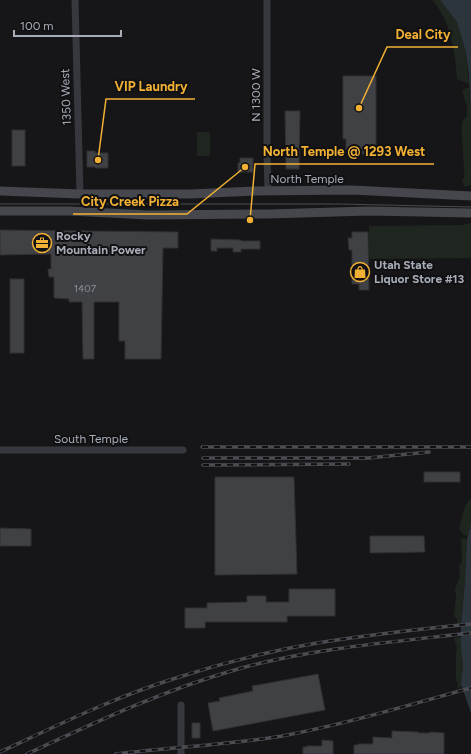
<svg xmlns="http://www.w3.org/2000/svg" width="471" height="754" font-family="Figtree,sans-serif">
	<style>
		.green { fill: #1e261f }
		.water { fill: #2c353c }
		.building { fill: #404145; stroke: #303034 }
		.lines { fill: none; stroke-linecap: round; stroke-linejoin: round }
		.street { stroke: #37383d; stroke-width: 7 }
		.secondary { stroke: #45474d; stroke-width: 9 }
		.tram { stroke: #4a4c52; stroke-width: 1 }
		.rail-casing { stroke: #4a4c52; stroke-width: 3.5 }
		.rail { stroke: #111113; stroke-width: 2; stroke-dasharray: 6; stroke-linecap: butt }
		.labels { text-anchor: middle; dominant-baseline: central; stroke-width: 4; stroke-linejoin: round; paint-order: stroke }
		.number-label { font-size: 10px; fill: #8e929b }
		.street-label { font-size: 12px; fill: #a8adb8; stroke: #111113 }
		.poi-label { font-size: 12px; font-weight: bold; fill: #a8adb8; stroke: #111113; text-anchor: start }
		.leader { fill: none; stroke: #f2b134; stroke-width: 1.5 }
		.callout-dot { fill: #f2b134; stroke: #111113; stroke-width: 1.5 }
		.callout-label { font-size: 13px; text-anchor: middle; font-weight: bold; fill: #f2b134; stroke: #111113; stroke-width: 4; stroke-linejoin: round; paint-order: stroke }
	</style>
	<rect width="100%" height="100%" fill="#161618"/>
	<g class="green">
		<path d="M 432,0 L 440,0 L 457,22 L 466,53 L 469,84 L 457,79 C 455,51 451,21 432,0 Z"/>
		<path d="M 466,88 L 469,88 L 471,116 L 471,185 L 464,187 L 462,180 L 464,178 C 464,174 465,172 464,168 C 464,161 460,125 463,120 C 463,120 467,116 467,116 L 467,106 L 462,91 Z"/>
		<rect x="197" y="132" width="13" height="24"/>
		<polygon points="471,223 471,258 369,259 369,226 462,225"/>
		<polygon points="471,498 471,524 468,536 464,535 459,529 465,506"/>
		<polygon points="463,538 467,539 465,581 461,623 457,624 457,619 454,616 456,596 455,589 460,576 459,566 462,561 461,540"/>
		<polygon points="461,637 463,666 461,684 462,687 457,688 458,684 456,680 456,653 457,648 454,638"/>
	</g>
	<g class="water">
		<polygon points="440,0 471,0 471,119 469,76 466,53 457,22"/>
		<polygon points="471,524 471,713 461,684 463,666 461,646 461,626 465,581 467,539"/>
	</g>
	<g class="building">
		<polygon points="343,76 376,76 376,154 362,154 362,150 346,150 346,139 343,139"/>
		<polygon points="285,111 300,111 299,169 286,169"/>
		<rect x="12" y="130" width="13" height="36"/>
		<polygon points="87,151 95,151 95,153 108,153 108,168 95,168 95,167 87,167"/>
		<polygon points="240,158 253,158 253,172 238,172 238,163 240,163"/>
		<polygon points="0,230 178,232 178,248 163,248 161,359 125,359 125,341 119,341 119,302 94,302 94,359 83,359 82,302 69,302 69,299 54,298 54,277 49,277 48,269 51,269 51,254 0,255"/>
		<polygon points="352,232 368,232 369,290 359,290 359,284 352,284 352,250 349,250 348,238 352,238"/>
		<polygon points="211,239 241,240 241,241 260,241 260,249 241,249 241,252 233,252 233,248 217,248 217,251 211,251"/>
		<rect x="10" y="279" width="14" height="74"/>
		<rect x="424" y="472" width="36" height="10"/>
		<polygon points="215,477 294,477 297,574 215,575"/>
		<polygon points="0,528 31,529 31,546 0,546"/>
		<polygon points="370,536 424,536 425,552 370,553"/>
		<polygon points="289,589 335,589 335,616 287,616 287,622 205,622 205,628 185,628 185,608 207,608 207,603 247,602 247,596 266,596 266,602 289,602"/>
		<polygon points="318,674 325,710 213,731 208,703 220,701 219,698 253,691 252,686"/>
		<rect x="192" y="723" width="8" height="15"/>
		<polygon points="392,731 418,732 418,733 430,733 430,732 444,733 444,754 354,754 354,745 358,745 358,744 373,744 373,737 392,738"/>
		<polygon points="322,740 333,741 333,754 303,754 303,747 307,747 307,746 322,746"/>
	</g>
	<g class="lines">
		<g class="street">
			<polyline points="75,0 80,194"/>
			<polyline points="267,0 267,156 268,191"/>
			<polyline points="0,450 183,450"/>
			<polyline points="181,705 181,754"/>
		</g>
		<g class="secondary">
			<polyline points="0,191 80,194 191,194 255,191 352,190 471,196"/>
			<polyline points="0,211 70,211 148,215 268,214 369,211 471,213"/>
		</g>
		<polyline class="tram" points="0,204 341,204 471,207"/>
		<defs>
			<g id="rail">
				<polyline points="202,447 471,447"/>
				<polyline points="203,458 368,458 429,452"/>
				<polyline points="203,465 349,464"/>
				<path d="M 0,752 C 58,725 115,697 176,678 C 222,663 270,651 317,643 C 368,635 420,629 471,624"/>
				<path d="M 27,754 C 96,722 164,690 238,669 C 314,648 393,642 471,633"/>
				<path d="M 116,754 C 171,747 227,745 282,736 C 346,724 409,705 471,688"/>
			</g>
		</defs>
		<use href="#rail" class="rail-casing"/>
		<use href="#rail" class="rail"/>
	</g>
	<defs>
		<symbol id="office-ring" viewBox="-11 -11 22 22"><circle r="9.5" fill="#111113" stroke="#f2b134" stroke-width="1.5"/><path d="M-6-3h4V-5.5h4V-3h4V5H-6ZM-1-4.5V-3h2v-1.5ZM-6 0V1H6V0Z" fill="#f2b134"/></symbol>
		<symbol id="shop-ring" viewBox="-11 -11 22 22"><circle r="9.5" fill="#111113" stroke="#f2b134" stroke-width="1.5"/><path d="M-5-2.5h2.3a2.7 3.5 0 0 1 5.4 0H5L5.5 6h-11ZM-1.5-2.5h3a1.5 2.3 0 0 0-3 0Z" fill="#f2b134"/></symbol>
	</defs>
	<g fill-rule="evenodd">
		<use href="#office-ring" x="31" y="232" width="22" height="22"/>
		<use href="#shop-ring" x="349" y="261" width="22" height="22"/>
	</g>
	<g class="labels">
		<g class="number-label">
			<text x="85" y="288">1407</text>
		</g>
		<g class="street-label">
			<text transform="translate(256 95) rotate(-90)">N 1300 W</text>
			<text transform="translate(66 97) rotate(-92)">1350 West</text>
			<text x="307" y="179">North Temple</text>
			<text x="91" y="439">South Temple</text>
		</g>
		<g class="poi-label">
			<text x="56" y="236">Rocky<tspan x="56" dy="14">Mountain Power</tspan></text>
			<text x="374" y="265">Utah State<tspan x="374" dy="14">Liquor Store #13</tspan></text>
		</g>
	</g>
	<path class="leader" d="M359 108L387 47H458M98 160L106 99H195M250 220L255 164H434M245 167L187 214H73"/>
	<g class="callout-dot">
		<circle cx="359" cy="108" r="4"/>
		<circle cx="98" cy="160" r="4"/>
		<circle cx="250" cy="220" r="4"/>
		<circle cx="245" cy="167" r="4"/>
	</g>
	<g class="callout-label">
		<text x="423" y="39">Deal City</text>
		<text x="151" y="91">VIP Laundry</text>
		<text x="344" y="156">North Temple @ 1293 West</text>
		<text x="130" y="206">City Creek Pizza</text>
	</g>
	<path d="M14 30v6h107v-6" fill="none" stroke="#a8adb8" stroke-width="2"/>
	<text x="20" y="30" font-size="12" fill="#a8adb8" stroke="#111113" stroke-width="3" paint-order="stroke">100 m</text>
</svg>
